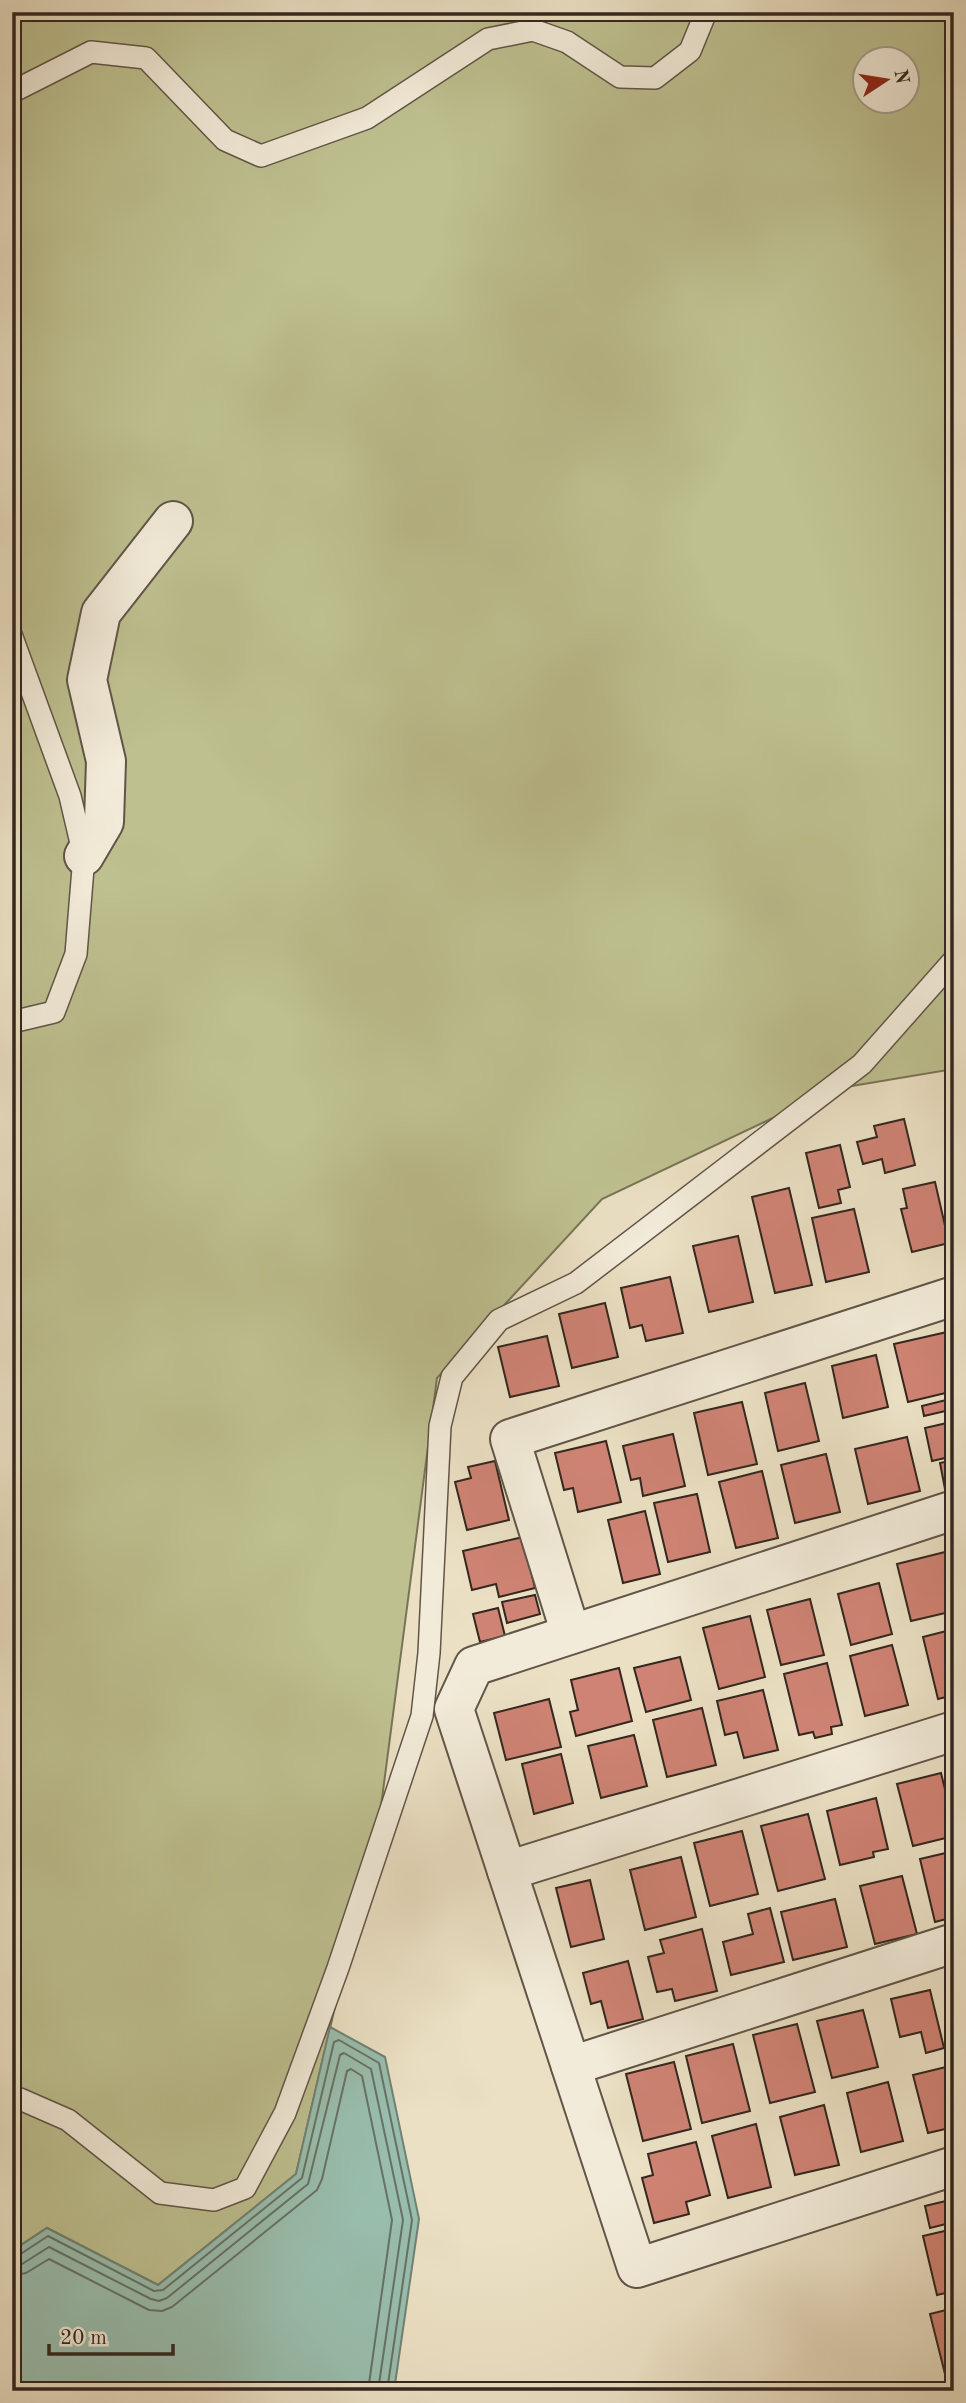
<svg xmlns="http://www.w3.org/2000/svg" width="966" height="2403" font-family="'Old Standard TT',serif">
	<style>
		.green { fill: #bec090; stroke: #787458; stroke-width: 2; fill-rule: evenodd }
		.water { fill: #99beae; stroke: #708275; stroke-width: 2 }
		.lines { fill: none; stroke-linecap: round; stroke-linejoin: round }
		.shore { stroke: #667266; stroke-width: 2 }
		.building { fill: #cf8374; stroke: #33271f; stroke-width: 2 }
		.service-casing { stroke: #615548; stroke-width: 24 }
		.minor-casing { stroke: #615548; stroke-width: 42 }
		.service { stroke: #f2ebd9; stroke-width: 21 }
		.minor { stroke: #f2ebd9; stroke-width: 38 }
	</style>
	<rect width="100%" height="100%" fill="#ebe0c4"/>
	<filter id="stains"><feTurbulence type="fractalNoise" baseFrequency=".00286" numOctaves="4"/><feColorMatrix values="0 0 0 0 .2 0 0 0 0 .09 0 0 0 0 .02 0 0 0 .5 -.17"/></filter>
	<radialGradient id="worn" r=".72"><stop offset=".6" stop-color="#630" stop-opacity="0"/><stop offset="1" stop-color="#630" stop-opacity=".3"/></radialGradient>
	<path class="green" d="M 12,12 L 954,12 L 954,1069 L 834,1089 L 602,1199 L 437,1378 L 380,1814 L 296,2174 L 158,2285 L 47,2228 L 12,2251 ZM 864,60 L 906,60 L 906,102 L 864,102 Z"/>
	<polygon class="water" points="330,2027 385,2057 419,2219 394,2391 12,2391 12,2251 47,2228 158,2285 296,2174"/>
	<g class="lines">
		<g class="shore">
			<polyline points="12,2257 19,2255 48,2236 154,2291 163,2290 302,2178 334,2042 339,2040 379,2063 412,2220 387,2391"/>
			<polyline points="12,2265 22,2264 49,2247 151,2299 159,2301 167,2298 308,2184 340,2055 344,2053 371,2069 403,2220 378,2391"/>
			<polyline points="12,2276 26,2273 49,2259 149,2310 162,2311 172,2307 317,2190 322,2179 347,2071 351,2069 362,2076 392,2220 368,2391"/>
		</g>
	</g>
	<g class="building">
		<polygon points="904,1119 915,1165 885,1173 882,1159 863,1164 857,1142 877,1137 874,1126"/>
		<polygon points="840,1145 850,1187 838,1190 841,1203 819,1208 806,1153"/>
		<polygon points="935,1182 949,1243 912,1252 901,1209 907,1208 903,1189"/>
		<polygon points="789,1188 812,1285 775,1293 752,1197"/>
		<polygon points="854,1209 869,1272 826,1282 812,1218"/>
		<polygon points="738,1236 753,1302 709,1312 693,1246"/>
		<polygon points="670,1277 683,1333 646,1341 642,1325 630,1328 621,1288"/>
		<polygon points="605,1303 618,1357 572,1368 559,1314"/>
		<polygon points="947,1332 954,1360 954,1391 908,1402 894,1344"/>
		<polygon points="547,1336 559,1386 510,1397 498,1347"/>
		<polygon points="876,1355 888,1407 843,1418 832,1366"/>
		<polygon points="805,1383 819,1441 778,1451 765,1393"/>
		<polygon points="954,1398 954,1409 924,1416 922,1406"/>
		<polygon points="742,1402 757,1464 708,1475 694,1413"/>
		<polygon points="947,1423 954,1456 932,1461 925,1428"/>
		<polygon points="673,1434 685,1486 643,1496 640,1478 631,1480 623,1446"/>
		<polygon points="907,1437 920,1491 868,1504 855,1449"/>
		<polygon points="606,1441 621,1502 578,1512 573,1488 564,1490 555,1453"/>
		<polygon points="826,1454 840,1512 795,1523 781,1465"/>
		<polygon points="954,1460 954,1487 945,1489 940,1463"/>
		<polygon points="495,1461 509,1520 467,1530 455,1482 471,1478 468,1467"/>
		<polygon points="762,1471 778,1538 736,1548 719,1482"/>
		<polygon points="697,1494 710,1552 668,1562 654,1503"/>
		<polygon points="645,1511 660,1574 623,1583 608,1520"/>
		<polygon points="523,1537 535,1588 499,1597 496,1584 472,1590 463,1551"/>
		<polygon points="945,1552 954,1589 954,1611 911,1621 897,1564"/>
		<polygon points="879,1583 892,1634 851,1645 838,1594"/>
		<polygon points="535,1595 540,1614 507,1623 502,1602"/>
		<polygon points="810,1599 824,1655 781,1665 767,1610"/>
		<polygon points="498,1608 505,1636 480,1642 473,1614"/>
		<polygon points="750,1616 765,1677 719,1689 703,1628"/>
		<polygon points="954,1629 954,1695 938,1699 923,1637"/>
		<polygon points="892,1645 908,1705 865,1716 850,1656"/>
		<polygon points="680,1657 691,1700 646,1712 634,1668"/>
		<polygon points="827,1663 842,1725 831,1727 832,1734 815,1738 813,1732 799,1735 784,1674"/>
		<polygon points="619,1668 632,1721 576,1736 570,1712 578,1710 571,1680"/>
		<polygon points="763,1690 778,1750 744,1758 737,1732 725,1735 717,1701"/>
		<polygon points="549,1699 561,1747 506,1760 494,1713"/>
		<polygon points="702,1708 716,1765 667,1777 653,1720"/>
		<polygon points="634,1735 647,1786 601,1798 588,1746"/>
		<polygon points="561,1754 573,1803 534,1814 522,1764"/>
		<polygon points="941,1773 954,1826 954,1836 913,1846 897,1784"/>
		<polygon points="876,1798 888,1849 873,1852 874,1857 840,1865 827,1811"/>
		<polygon points="808,1814 825,1879 778,1891 761,1826"/>
		<polygon points="742,1831 758,1894 710,1906 694,1843"/>
		<polygon points="954,1851 954,1917 935,1922 920,1859"/>
		<polygon points="681,1857 696,1917 645,1930 630,1870"/>
		<polygon points="902,1876 917,1934 875,1944 860,1886"/>
		<polygon points="590,1880 604,1939 571,1947 556,1888"/>
		<polygon points="835,1899 847,1947 793,1960 781,1912"/>
		<polygon points="770,1908 784,1962 731,1975 723,1942 753,1934 748,1914"/>
		<polygon points="702,1929 717,1991 675,2001 672,1989 657,1992 648,1957 664,1953 660,1940"/>
		<polygon points="628,1961 643,2019 608,2028 601,2001 591,2004 583,1973"/>
		<polygon points="930,1990 944,2048 926,2053 921,2032 900,2037 891,1999"/>
		<polygon points="863,2010 878,2067 832,2078 817,2021"/>
		<polygon points="797,2024 815,2092 770,2103 753,2035"/>
		<polygon points="733,2044 750,2111 702,2123 686,2056"/>
		<polygon points="674,2062 691,2129 643,2141 626,2074"/>
		<polygon points="954,2065 954,2127 928,2133 913,2075"/>
		<polygon points="888,2082 903,2141 861,2152 847,2093"/>
		<polygon points="824,2105 839,2165 795,2175 780,2117"/>
		<polygon points="756,2124 771,2187 728,2198 712,2136"/>
		<polygon points="696,2142 710,2195 686,2202 689,2214 654,2223 642,2178 653,2175 648,2154"/>
		<polygon points="954,2199 954,2222 930,2228 925,2206"/>
		<polygon points="954,2229 954,2249 949,2230"/>
		<polygon points="949,2230 954,2249 954,2291 937,2295 923,2236"/>
		<polygon points="954,2308 954,2389 949,2390 930,2314"/>
	</g>
	<g class="lines">
		<defs>
			<g id="service">
				<polyline points="12,92 91,52 146,58 225,140 261,156 367,118 488,39 533,30 567,42 620,77 655,78 690,51 706,12"/>
				<polyline points="12,637 70,796 84,856 76,954 54,1012 12,1022"/>
				<polyline points="12,2102 20,2099 68,2120 160,2193 214,2200 245,2188 285,2113 338,1968 422,1716 429,1653 440,1426 452,1377 499,1320 576,1283 862,1064 954,960"/>
			</g>
			<g id="minor">
				<polyline points="84,856 104,822 106,761 87,680 101,613 173,521"/>
				<polyline points="954,1510 474,1666 454,1709 637,2268 954,2166"/>
				<polyline points="571,1634 510,1439 954,1296"/>
				<polyline points="507,1871 954,1731"/>
				<polyline points="571,2066 954,1943"/>
			</g>
		</defs>
		<use href="#service" class="service-casing"/>
		<use href="#minor" class="minor-casing"/>
		<use href="#service" class="service"/>
		<use href="#minor" class="minor"/>
	</g>
	<rect width="966" height="2403" fill="none" stroke="#ebe0c4" stroke-width="42"/>
	<rect x="14" y="14" width="938" height="2375" fill="none" stroke="#33271f" stroke-width="3.5"/>
	<rect x="21" y="21" width="924" height="2361" fill="none" stroke="#33271f" stroke-width="2"/>
	<g transform="translate(886 80) rotate(78)"><circle r="33" fill="#f2ebd9" stroke="#a69d8f" stroke-width="2"/>
	<path d="M0-5L12 26L0 18L-12 26Z" fill="#8f2418"/>
	<text y="-10" font-size="19" font-weight="bold" text-anchor="middle" fill="#33271f">N</text>
	</g>
	<path d="M49 2344v10h124v-10" fill="none" stroke="#33271f" stroke-width="3.5"/>
	<text x="60" y="2344" font-size="21" fill="#33271f" stroke="#f2ebd9" stroke-width="5" paint-order="stroke">20 m</text>
	<rect width="100%" height="100%" filter="url(#stains)"/>
	<rect width="100%" height="100%" fill="url(#worn)"/>
</svg>
